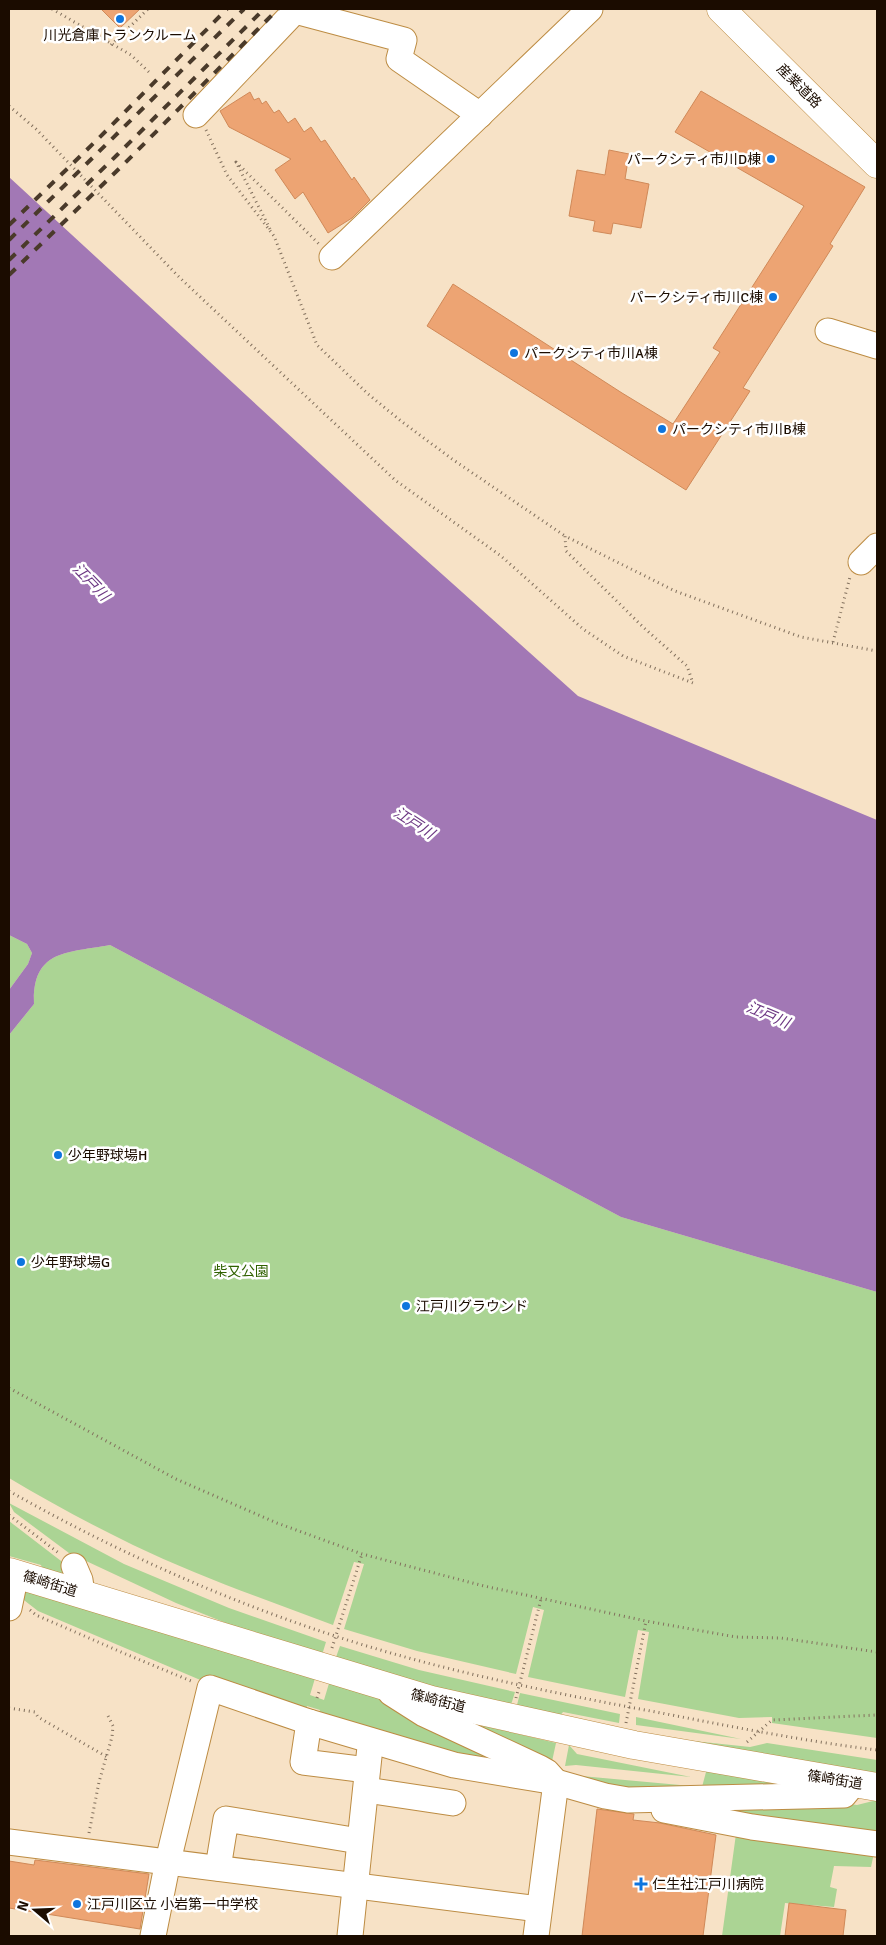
<svg xmlns="http://www.w3.org/2000/svg" width="886" height="1945" font-family="Signika,'Noto Sans JP',sans-serif">
	<style>
		.green { fill: #abd494 }
		.water { fill: #a278b5 }
		.building { fill: #eda473; stroke: #d08958 }
		.lines { fill: none; stroke-linecap: round; stroke-linejoin: round }
		.minor-casing { stroke: #bd8c43; stroke-width: 27 }
		.major-casing { stroke: #bd8c43; stroke-width: 29 }
		.path { stroke: #82705d; stroke-width: 3; stroke-dasharray: 1 4; stroke-linecap: butt }
		.minor { stroke: #fff; stroke-width: 25 }
		.major { stroke: #fff; stroke-width: 28 }
		.rail { stroke: #4a3a2a; stroke-width: 4; stroke-dasharray: 9 9; stroke-linecap: butt }
		.poi-dot { fill: #0e75de; stroke: #fff; stroke-width: 2 }
		.labels { text-anchor: middle; dominant-baseline: central; stroke-width: 5; stroke-linejoin: round; paint-order: stroke }
		.poi-label { font-size: 14px; fill: #1b0c00; stroke: #fff; text-anchor: start }
		.street-label { font-size: 14px; fill: #1b0c00; stroke: #fff }
		.park-label { font-size: 14px; fill: #306200; stroke: #fff }
		.water-label { font-size: 15px; font-style: italic; fill: #6b3682; stroke: #fff }
	</style>
	<rect width="100%" height="100%" fill="#f7e2c6"/>
	<g class="green">
		<polygon points="9,935 27,944 32,953 28,964 9,990"/>
		<path d="M 110,945 L 621,1217 L 877,1292 L 877,1738 L 772,1723 L 772,1717 L 739,1718 L 638,1699 L 649,1632 L 638,1630 L 625,1697 L 528,1677 L 544,1610 L 533,1607 L 516,1674 L 417,1651 L 344,1629 L 364,1564 L 354,1562 L 333,1625 C 266,1600 198,1576 133,1545 C 90,1524 49,1502 9,1478 L 9,1035 L 34,1004 C 32,949 68,953 110,945 Z"/>
		<polygon points="9,1503 124,1564 229,1608 326,1642 322,1655 246,1631 176,1603 69,1553 14,1512"/>
		<polygon points="9,1521 65,1564 61,1569 72,1576 44,1573 41,1565 9,1556"/>
		<polygon points="26,1589 316,1675 310,1695 324,1700 330,1680 360,1689 535,1769 493,1766 317,1718 320,1710 307,1706 304,1714 198,1679 38,1611 20,1597"/>
		<polygon points="340,1646 419,1670 515,1692 511,1705 461,1695 335,1660"/>
		<polygon points="520,1693 620,1714 619,1723 563,1712 560,1716 517,1705"/>
		<polygon points="443,1716 556,1743 551,1766"/>
		<polygon points="636,1717 741,1739 636,1725"/>
		<polygon points="656,1737 750,1747 767,1743 877,1760 877,1774"/>
		<polygon points="569,1745 577,1754 691,1777 576,1765 565,1766"/>
		<polygon points="711,1769 828,1788 623,1794 570,1775 702,1787 706,1772"/>
		<polygon points="823,1800 857,1805 877,1800 877,1839 663,1805"/>
		<polygon points="736,1834 874,1853 871,1867 834,1866 830,1887 837,1889 834,1907 785,1903 780,1936 722,1936"/>
	</g>
	<path class="water" d="M 9,177 L 386,524 L 578,696 L 877,820 L 877,1292 L 621,1217 L 110,945 C 68,953 32,949 34,1004 L 9,1035 L 9,990 L 28,964 L 32,953 L 27,944 L 9,935 Z"/>
	<g class="building">
		<polygon points="101,9 140,9 120,28"/>
		<polygon points="701,91 865,187 830,244 833,246 743,388 750,391 686,490 427,326 453,284 622,393 673,424 720,352 713,348 804,206 675,132"/>
		<polygon points="250,92 254,100 259,98 262,104 266,101 274,113 279,110 288,123 295,118 304,132 311,127 321,142 325,140 352,180 354,177 370,200 352,218 328,233 303,192 295,199 275,170 291,159 229,127 220,111"/>
		<polygon points="609,150 629,154 625,179 649,184 641,228 613,223 611,234 593,231 595,221 569,216 577,170 605,175"/>
		<polygon points="597,1809 634,1814 633,1820 660,1823 716,1835 703,1936 582,1936"/>
		<polygon points="35,1860 149,1874 140,1929 9,1908 9,1861 34,1865"/>
		<polygon points="789,1903 846,1910 843,1936 785,1936"/>
	</g>
	<g class="lines">
		<defs>
			<g id="minor">
				<polyline points="295,11 404,40 399,59 480,115"/>
				<polyline points="196,115 297,9"/>
				<polyline points="332,257 590,9"/>
				<polyline points="828,331 877,346"/>
				<polyline points="861,562 877,546"/>
				<polyline points="74,1566 80,1580 82,1594"/>
				<polyline points="9,1608 16,1574"/>
				<polyline points="391,1693 424,1714 540,1768 547,1772 556,1782 536,1936"/>
				<polyline points="309,1722 303,1762 367,1770"/>
				<polyline points="366,1790 453,1803"/>
				<polyline points="664,1810 752,1827 877,1844"/>
				<polyline points="9,1842 539,1909"/>
				<polyline points="218,1868 226,1819 359,1841"/>
				<polyline points="153,1936 168,1861 210,1688 309,1722 454,1765 556,1782 605,1796 628,1800 844,1795 854,1783"/>
				<polyline points="350,1936 370,1747 372,1741"/>
			</g>
			<g id="major">
				<polyline points="721,9 877,164"/>
				<polyline points="9,1572 431,1700 634,1745 877,1787"/>
			</g>
		</defs>
		<use href="#minor" class="minor-casing"/>
		<use href="#major" class="major-casing"/>
		<g class="path">
			<polyline points="52,9 131,55 150,73"/>
			<polyline points="111,45 148,9"/>
			<polyline points="9,106 36,129 179,277 395,480 501,556 583,629 623,656 693,683 687,666 643,627 566,551 565,536 675,591 801,637 877,651"/>
			<polyline points="206,130 227,175 274,236 317,345 368,394 401,421 452,459 565,536"/>
			<polyline points="270,229 236,162 319,244"/>
			<polyline points="833,642 850,577"/>
			<polyline points="9,1388 176,1479 277,1523 362,1554 484,1586 646,1621 736,1637 781,1638 877,1652"/>
			<path d="M 9,1491 C 113,1550 222,1599 335,1636 C 439,1670 548,1692 656,1712 C 729,1726 803,1741 877,1750"/>
			<polyline points="9,1515 60,1554"/>
			<polyline points="30,1610 36,1615 128,1655 191,1681"/>
			<polyline points="332,1648 362,1554"/>
			<polyline points="317,1698 320,1689"/>
			<polyline points="516,1698 541,1599"/>
			<polyline points="9,1708 35,1712 38,1717 107,1757"/>
			<polyline points="626,1723 646,1621"/>
			<polyline points="747,1742 772,1720 877,1715"/>
			<polyline points="89,1833 99,1782 112,1737 113,1726 108,1716"/>
		</g>
		<use href="#minor" class="minor"/>
		<use href="#major" class="major"/>
		<g class="rail">
			<polyline points="9,225 99,138 227,9"/>
			<polyline points="9,240 244,9"/>
			<polyline points="9,260 117,155 264,9"/>
			<polyline points="9,275 125,163 278,9"/>
		</g>
	</g>
	<g class="poi-dot">
		<circle cx="120" cy="19" r="5"/>
		<circle cx="771" cy="159" r="5"/>
		<circle cx="773" cy="297" r="5"/>
		<circle cx="514" cy="353" r="5"/>
		<circle cx="662" cy="429" r="5"/>
		<circle cx="58" cy="1155" r="5"/>
		<circle cx="21" cy="1262" r="5"/>
		<circle cx="406" cy="1306" r="5"/>
		<path d="M638.5 1876.5h5v5h5v5h-5v5h-5v-5h-5v-5h5z"/>
		<circle cx="77" cy="1904" r="5"/>
	</g>
	<g class="labels">
		<g class="poi-label">
			<text x="120" y="35" text-anchor="middle">川光倉庫トランクルーム</text>
			<text x="761" y="159" text-anchor="end">パークシティ市川D棟</text>
			<text x="763" y="297" text-anchor="end">パークシティ市川C棟</text>
			<text x="524" y="353">パークシティ市川A棟</text>
			<text x="672" y="429">パークシティ市川B棟</text>
			<text x="68" y="1155">少年野球場H</text>
			<text x="31" y="1262">少年野球場G</text>
			<text x="416" y="1306">江戸川グラウンド</text>
			<text x="652" y="1884">仁生社江戸川病院</text>
			<text x="87" y="1904">江戸川区立 小岩第一中学校</text>
		</g>
		<g class="street-label">
			<text transform="translate(799 86) rotate(45)">産業道路</text>
			<text transform="translate(50 1584) rotate(17)">篠崎街道</text>
			<text transform="translate(438 1701) rotate(14)">篠崎街道</text>
			<text transform="translate(835 1780) rotate(9)">篠崎街道</text>
		</g>
		<g class="park-label">
			<text x="241" y="1271">柴又公園</text>
		</g>
		<g class="water-label">
			<text transform="translate(91 582) rotate(46)">江戸川</text>
			<text transform="translate(414 823) rotate(33)">江戸川</text>
			<text transform="translate(768 1015) rotate(23)">江戸川</text>
		</g>
	</g>
	<rect width="886" height="1945" fill="none" stroke="#1b0c00" stroke-width="20"/>
	<g transform="translate(35 1910) rotate(289)" stroke="#ffffff" stroke-width="4" paint-order="stroke">
	<path d="M0-4L9 19L0 12L-9 19Z" fill="#1b0c00"/>
	<text y="-8" font-size="14" font-weight="bold" text-anchor="middle" fill="#1b0c00">N</text>
	</g>
</svg>
